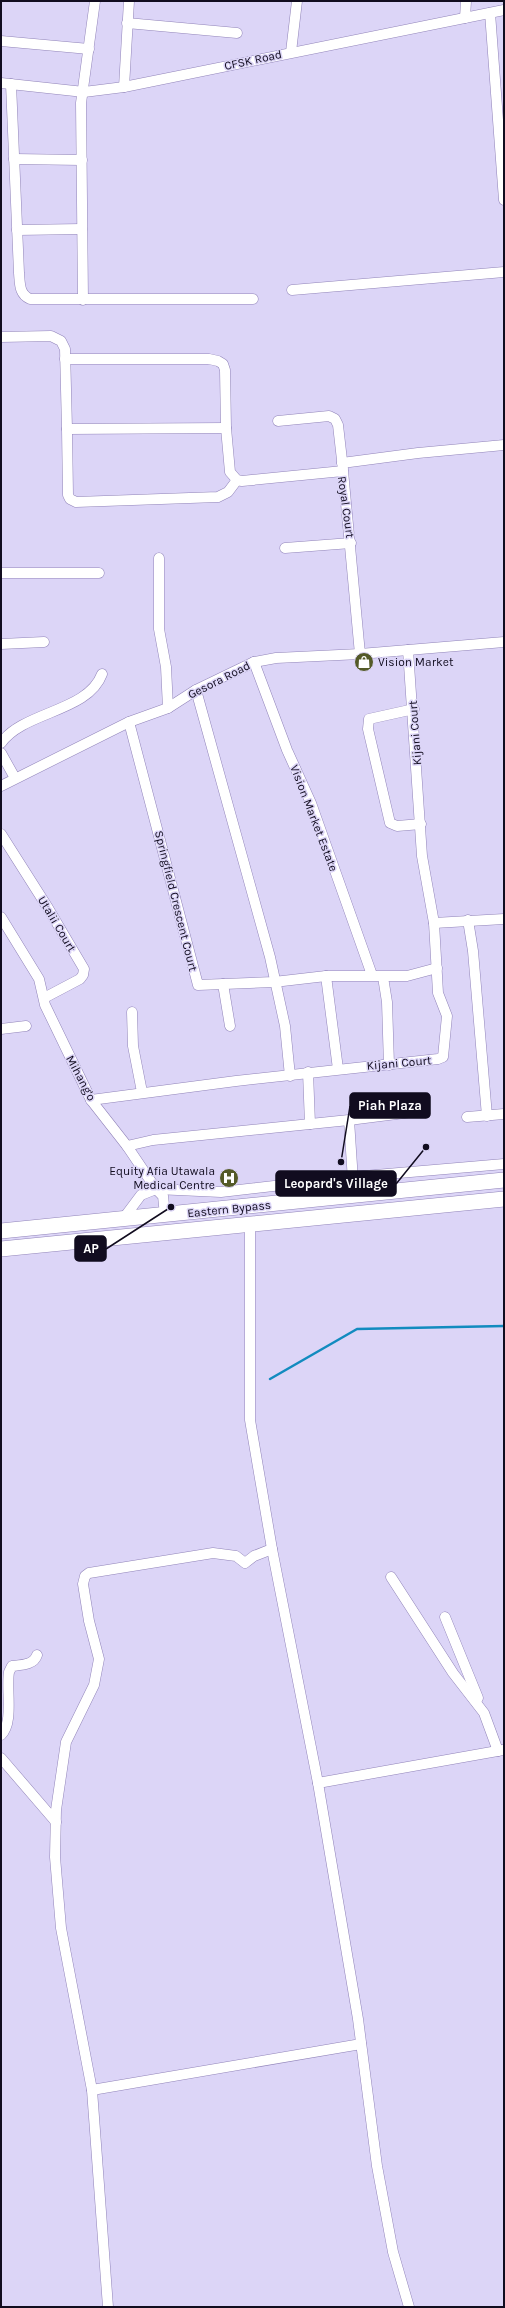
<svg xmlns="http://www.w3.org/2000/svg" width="505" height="2308" font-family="Karla,sans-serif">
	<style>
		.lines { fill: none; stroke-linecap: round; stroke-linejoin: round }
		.stream { stroke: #128bbf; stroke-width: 2.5 }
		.minor-casing { stroke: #9184b9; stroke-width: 11 }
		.primary-casing { stroke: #9184b9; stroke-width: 16 }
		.minor { stroke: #fff; stroke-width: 10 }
		.primary { stroke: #fff; stroke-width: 15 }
		.labels { text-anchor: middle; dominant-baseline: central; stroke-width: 3; stroke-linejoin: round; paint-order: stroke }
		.street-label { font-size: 12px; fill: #110c1f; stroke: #dcd5f7 }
		.poi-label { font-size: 12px; fill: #110c1f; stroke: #dcd5f7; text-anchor: start }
		.leader { fill: none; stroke: #110c1f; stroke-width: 1.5 }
		.callout-dot { fill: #110c1f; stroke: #dcd5f7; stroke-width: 1.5 }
		.callout { fill: #110c1f; stroke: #110c1f; stroke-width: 1.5 }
		.callout-label { font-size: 13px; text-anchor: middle; font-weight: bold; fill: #fff }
	</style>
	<rect width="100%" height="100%" fill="#dcd5f7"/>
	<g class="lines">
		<polyline class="stream" points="270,1379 357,1329 504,1326"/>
		<defs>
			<g id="minor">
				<polyline points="490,13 504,200"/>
				<polyline points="465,18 466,1"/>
				<polyline points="127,23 237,33"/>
				<polyline points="1,41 89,49"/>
				<polyline points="291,52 297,1"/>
				<polyline points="1,83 84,92 124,87 504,10"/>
				<path d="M 11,84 L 19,273 C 20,284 19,294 30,299 L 253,299"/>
				<polyline points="124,87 129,1"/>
				<polyline points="14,159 82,160"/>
				<polyline points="17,230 82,229"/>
				<polyline points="292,290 504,272"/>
				<polyline points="83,300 81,103 95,1"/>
				<polyline points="1,337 51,336 61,341 65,349 67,429 226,428"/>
				<polyline points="65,359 209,359 218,361 223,364 225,370 226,428 230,472 237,480 242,481 343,471 360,654"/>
				<polyline points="278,421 329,416 335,419 338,425 343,469"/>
				<polyline points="67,429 68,495 70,499 76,502 218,497 228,492 237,480"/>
				<polyline points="342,463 418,453 504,445"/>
				<polyline points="285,548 351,543"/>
				<polyline points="159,558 159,629 166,667 168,708"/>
				<polyline points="1,573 99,573"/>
				<polyline points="1,644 44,642"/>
				<polyline points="254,662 287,750 311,803 372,975"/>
				<polyline points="196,690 270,957 285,1026 290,1076"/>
				<polyline points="414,709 369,719 368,729 390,823 397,826 421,824"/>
				<polyline points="129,722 198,985 274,982 326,976 407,976 437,968"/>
				<path d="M 1,743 C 24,711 88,712 102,674"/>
				<polyline points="1,753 15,778"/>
				<polyline points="1,786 129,722 168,708 196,690 254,662 276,658 360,654 504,642"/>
				<polyline points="1,834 48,908 84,969 83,975 80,979 44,998"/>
				<polyline points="1,917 39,979 45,1005 91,1100 127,1146 156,1189 141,1195 123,1219"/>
				<polyline points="468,920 473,951 487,1116"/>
				<polyline points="434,923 504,919"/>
				<polyline points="326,976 338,1069"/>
				<polyline points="383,977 387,1002 389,1065"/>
				<polyline points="223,984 230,1026"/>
				<polyline points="132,1012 133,1046 142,1092"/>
				<polyline points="1,1029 26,1026"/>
				<polyline points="308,1072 310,1124"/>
				<polyline points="91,1100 236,1081 438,1059 443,1057 447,1016 438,993 434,923 422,856 408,650"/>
				<polyline points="467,1117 504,1114"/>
				<polyline points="349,1120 354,1196"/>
				<polyline points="127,1146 153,1140 349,1120 420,1111"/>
				<polyline points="156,1189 221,1192 352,1177 504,1164"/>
				<polyline points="156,1189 163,1196 165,1215"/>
				<polyline points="250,1224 250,1420 272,1549 318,1783 358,2019 377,2166 393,2252 409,2307"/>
				<polyline points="391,1577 453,1673 484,1713 498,1751"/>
				<polyline points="445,1617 478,1698"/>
				<path d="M 1,1735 C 14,1723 6,1689 9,1672 L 12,1666 C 21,1665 34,1665 37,1655"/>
				<polyline points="1,1758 56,1822"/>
				<polyline points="318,1783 503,1750"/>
				<polyline points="92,2090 361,2044"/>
				<polyline points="108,2307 92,2090 61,1928 55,1857 56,1810 66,1742 94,1685 99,1659 89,1621 83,1584 85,1576 89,1573 213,1553 236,1556 245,1563 254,1556 272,1549"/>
			</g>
			<g id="primary">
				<polyline points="1,1231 504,1180"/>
				<polyline points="1,1249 504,1199"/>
			</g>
		</defs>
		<use href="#minor" class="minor-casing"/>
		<use href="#primary" class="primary-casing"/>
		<use href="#minor" class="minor"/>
		<use href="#primary" class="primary"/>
	</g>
	<defs>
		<symbol id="shop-disc" viewBox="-11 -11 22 22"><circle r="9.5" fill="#545a28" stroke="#dcd5f7"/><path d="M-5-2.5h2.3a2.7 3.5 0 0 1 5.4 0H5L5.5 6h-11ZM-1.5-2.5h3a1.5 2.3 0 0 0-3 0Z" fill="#fff"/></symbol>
		<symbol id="hospital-disc" viewBox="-11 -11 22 22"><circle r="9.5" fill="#545a28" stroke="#dcd5f7"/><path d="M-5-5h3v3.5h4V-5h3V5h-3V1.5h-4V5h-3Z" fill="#fff"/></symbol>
	</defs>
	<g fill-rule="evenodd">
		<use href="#shop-disc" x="353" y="651" width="22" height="22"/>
		<use href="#hospital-disc" x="218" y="1167" width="22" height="22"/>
	</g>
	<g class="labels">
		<g class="street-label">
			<text transform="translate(253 60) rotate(-12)">CFSK Road</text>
			<text transform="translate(346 507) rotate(82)">Royal Court</text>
			<text transform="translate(219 680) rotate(-27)">Gesora Road</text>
			<text transform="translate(415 733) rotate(-94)">Kijani Court</text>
			<text transform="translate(314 818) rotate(69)">Vision Market Estate</text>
			<text transform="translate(176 901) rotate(76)">Springfield Crescent Court</text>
			<text transform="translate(57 924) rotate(59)">Utalii Court</text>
			<text transform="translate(399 1063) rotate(-5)">Kijani Court</text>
			<text transform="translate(81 1078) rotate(62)">Mihang'o</text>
			<text transform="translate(229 1209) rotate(-6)">Eastern Bypass</text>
		</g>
		<g class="poi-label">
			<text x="378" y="662">Vision Market</text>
			<text x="215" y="1171" text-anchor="end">Equity Afia Utawala<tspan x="215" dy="14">Medical Centre</tspan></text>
		</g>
	</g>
	<path class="leader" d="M341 1162L350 1106M426 1147L396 1184M171 1207L106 1249"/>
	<g class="callout-dot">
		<circle cx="341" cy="1162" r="4"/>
		<circle cx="426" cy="1147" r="4"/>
		<circle cx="171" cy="1207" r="4"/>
	</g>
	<g class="callout">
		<rect x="350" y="1093" width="80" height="25" rx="4"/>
		<rect x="276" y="1171" width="120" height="25" rx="4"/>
		<rect x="75" y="1236" width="31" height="25" rx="4"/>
	</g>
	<g class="callout-label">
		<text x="390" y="1110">Piah Plaza</text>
		<text x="336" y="1188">Leopard's Village</text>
		<text x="91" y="1253">AP</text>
	</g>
	<rect width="505" height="2308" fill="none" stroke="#110c1f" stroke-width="4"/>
</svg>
